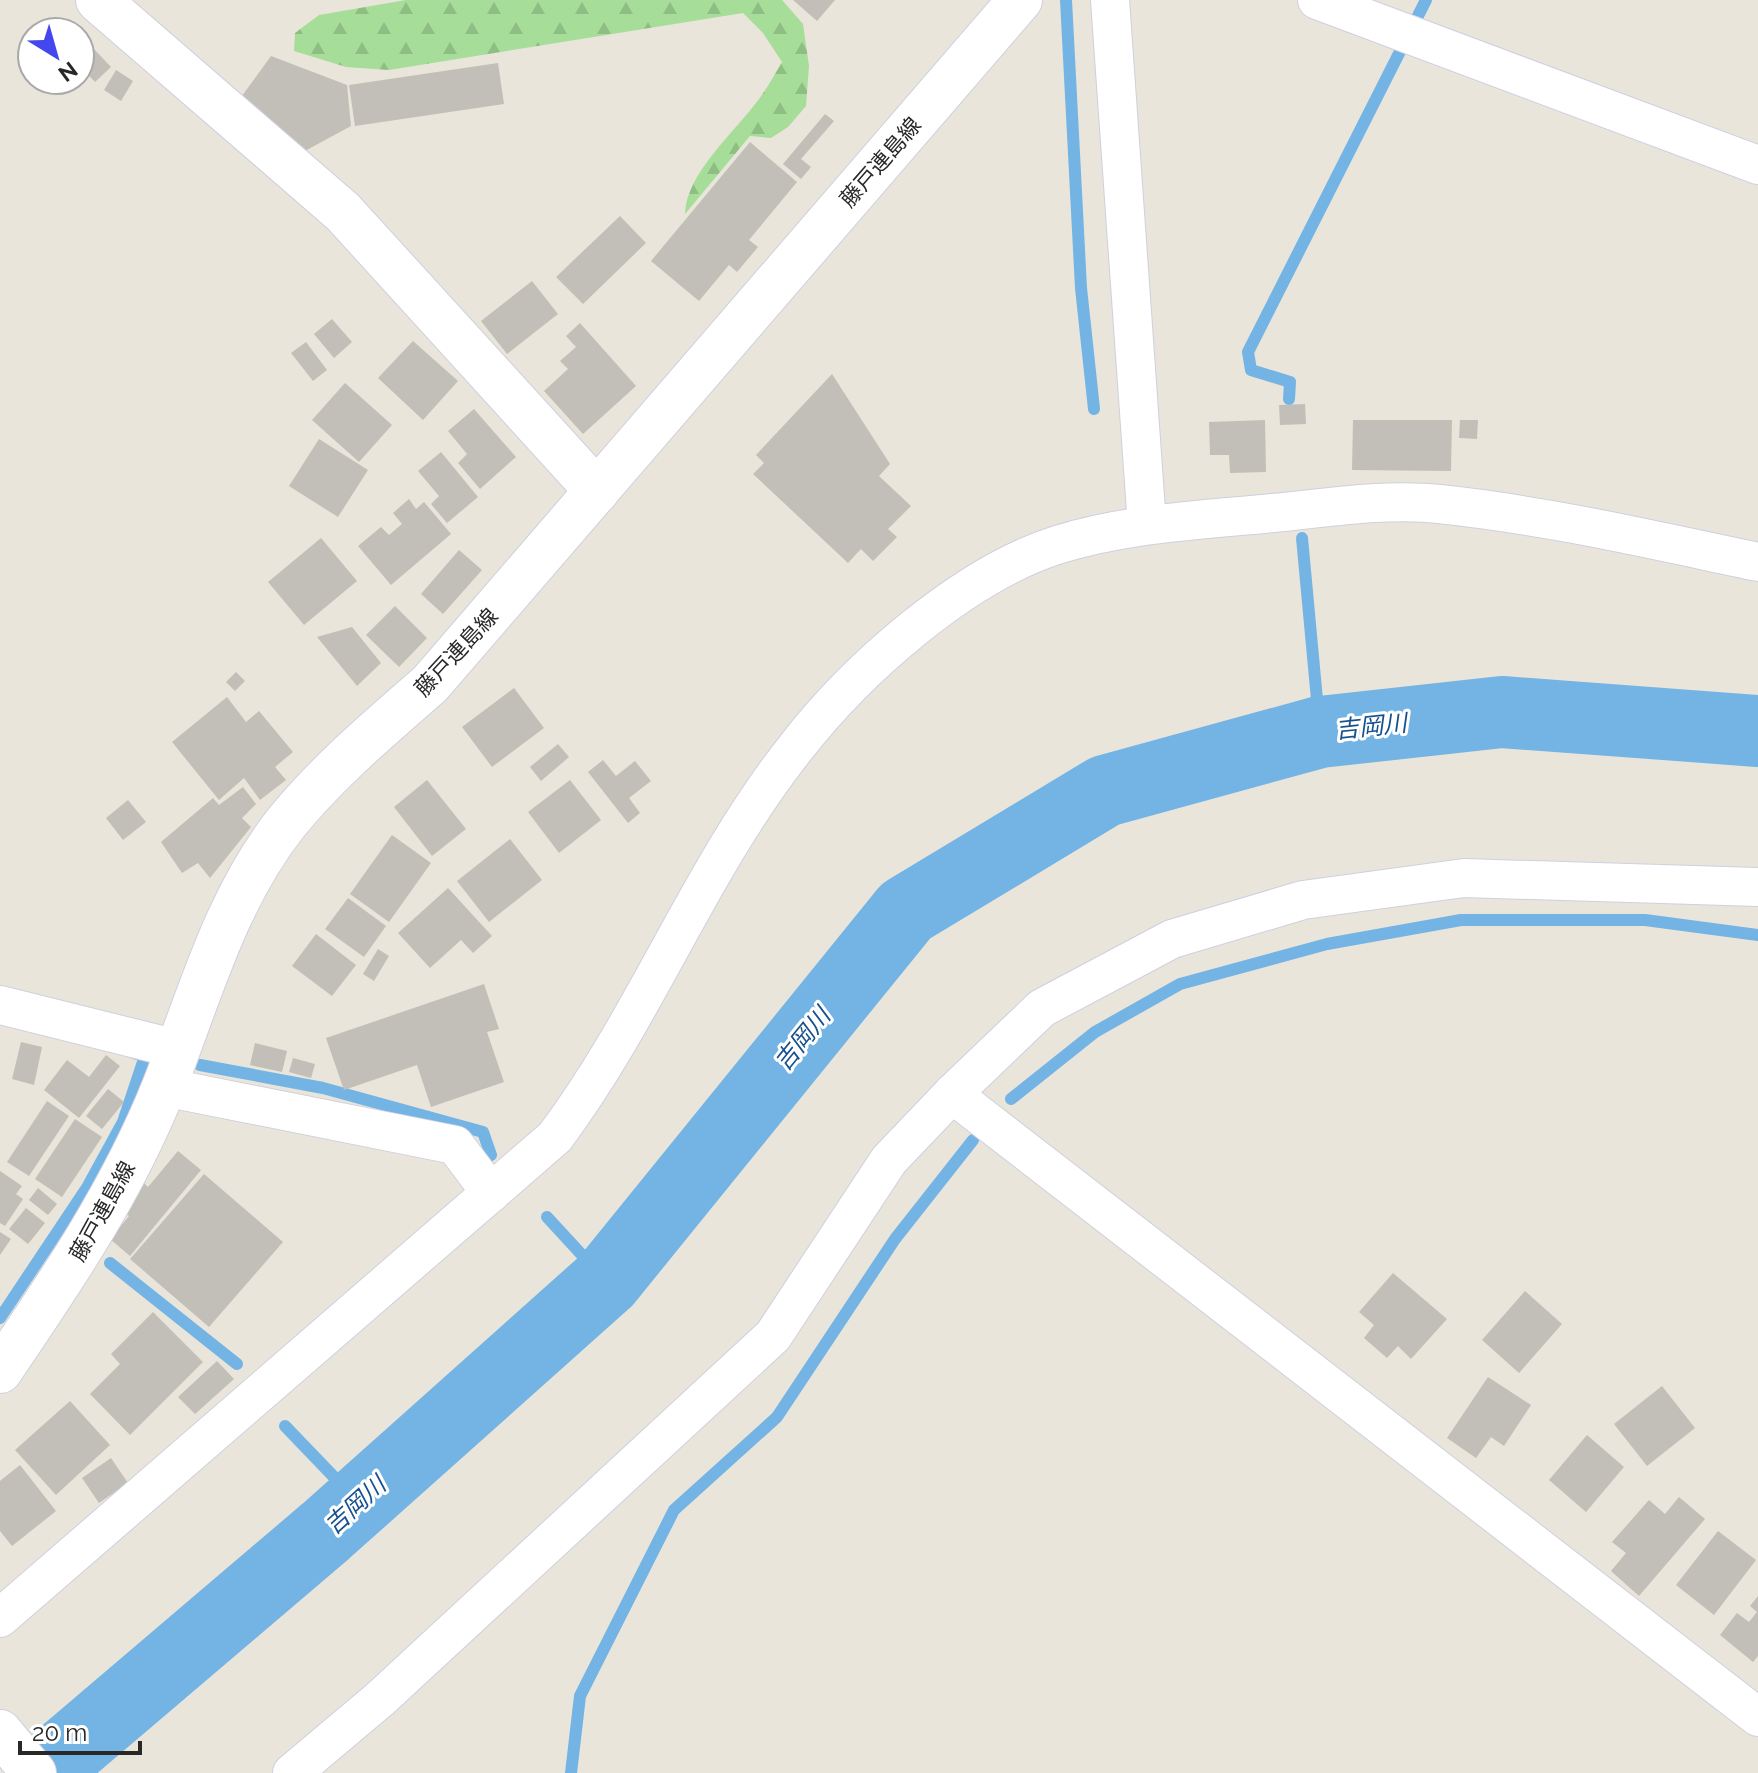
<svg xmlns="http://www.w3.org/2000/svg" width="1758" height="1773" font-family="Raleway,'Noto Sans JP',sans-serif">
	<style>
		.forest { fill: url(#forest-firs) }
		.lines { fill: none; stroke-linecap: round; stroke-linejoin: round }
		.stream { stroke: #73b4e5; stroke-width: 12 }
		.river { stroke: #73b4e5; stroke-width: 72 }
		.building { fill: #c1bfb7 }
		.minor-casing { stroke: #cfd0e0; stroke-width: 40 }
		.tertiary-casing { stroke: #cfd0e0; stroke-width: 46 }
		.secondary-casing { stroke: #cfd0e0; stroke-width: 46 }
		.minor { stroke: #fff; stroke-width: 38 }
		.tertiary { stroke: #fff; stroke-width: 44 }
		.secondary { stroke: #fff; stroke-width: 44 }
		.labels { text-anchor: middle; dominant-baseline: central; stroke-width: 6; stroke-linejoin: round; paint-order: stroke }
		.street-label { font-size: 22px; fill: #282828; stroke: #fff }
		.water-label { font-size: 24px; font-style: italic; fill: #16508d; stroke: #fff }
	</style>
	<defs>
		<pattern id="forest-firs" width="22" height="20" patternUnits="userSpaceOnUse" patternTransform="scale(2)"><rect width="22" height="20" fill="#a5dd99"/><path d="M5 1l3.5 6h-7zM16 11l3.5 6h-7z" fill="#8ebe84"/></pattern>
	</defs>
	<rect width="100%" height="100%" fill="#e9e5da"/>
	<path class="forest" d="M 406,0 L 782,0 L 803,24 L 809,66 L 806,106 L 788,127 L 771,138 L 750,136 L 685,214 C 686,173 736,131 759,99 C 768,87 775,74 782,62 L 763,33 L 743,13 L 389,70 L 346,67 L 294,51 L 295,33 L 319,15 Z"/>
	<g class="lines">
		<g class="stream">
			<polyline points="1066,0 1081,288 1094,409"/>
			<polyline points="1289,399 1290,382 1251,370 1248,352 1426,0"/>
			<polyline points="1302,538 1320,732"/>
			<polyline points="200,1065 323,1088 483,1132 491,1155"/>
			<polyline points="1011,1099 1095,1032 1180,984 1327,944 1461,920 1645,920 1758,935"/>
			<polyline points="547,1217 606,1281"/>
			<polyline points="110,1263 237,1364"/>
			<polyline points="0,1318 88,1186 123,1122 145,1056 134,1053"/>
			<polyline points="285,1426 359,1503"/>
			<polyline points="571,1773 580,1696 674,1510 777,1417 895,1239 973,1140"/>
		</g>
		<polyline class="river" points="42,1773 326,1531 606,1281 906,911 1105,791 1320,732 1502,712 1758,731"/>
	</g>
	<g class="building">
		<polygon points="793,0 835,0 817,21"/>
		<polygon points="89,44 111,67 95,82 80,66 80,53"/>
		<polygon points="271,56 347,85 351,126 303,152 239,100"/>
		<polygon points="498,63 504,104 355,126 349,85"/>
		<polygon points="116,70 133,81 121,101 104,90"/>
		<polygon points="825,114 834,121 801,159 811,167 801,179 783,164"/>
		<polygon points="750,142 797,182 749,240 758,247 737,272 729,265 699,301 651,261"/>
		<polygon points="620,216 646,243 583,304 556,277"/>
		<polygon points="532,281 558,314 507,354 481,321"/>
		<polygon points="332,319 352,342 334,358 314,334"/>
		<polygon points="580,323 636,386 583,434 544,391 568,369 560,361 576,347 566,336"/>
		<polygon points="413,341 458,381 423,420 378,378"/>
		<polygon points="306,342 327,370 313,381 291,353"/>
		<polygon points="832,374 890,464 879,476 911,506 888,529 897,537 873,561 861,549 848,563 753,474 764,463 756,455"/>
		<polygon points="345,383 392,425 359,462 312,420"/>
		<polygon points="1305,404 1306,424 1280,425 1279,405"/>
		<polygon points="474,409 516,457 480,489 458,463 467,454 448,431"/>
		<polygon points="1265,420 1266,472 1230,473 1229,455 1210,455 1209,422"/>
		<polygon points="1353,420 1452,420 1451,471 1352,470"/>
		<polygon points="1460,420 1478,420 1477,439 1459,438"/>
		<polygon points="319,439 368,470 338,517 289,486"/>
		<polygon points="441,452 478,497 447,523 431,504 439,496 418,471"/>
		<polygon points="409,499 416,509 424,502 451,534 391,585 358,546 381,527 389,535 402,524 393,513"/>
		<polygon points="321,538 357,581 304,625 268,582"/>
		<polygon points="459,550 482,570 443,614 421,594"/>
		<polygon points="395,606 427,638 399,667 366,635"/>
		<polygon points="352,627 381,663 357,686 317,637"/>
		<polygon points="236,672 245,681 235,691 226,682"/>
		<polygon points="514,688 544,728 492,767 462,727"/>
		<polygon points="227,697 246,722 259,711 293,752 275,767 286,780 260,800 244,778 219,800 172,742"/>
		<polygon points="558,744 569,757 541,781 530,767"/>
		<polygon points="603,760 616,776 635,761 651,781 629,798 640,813 628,823 588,772"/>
		<polygon points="427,780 466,829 432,856 394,807"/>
		<polygon points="570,780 601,820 559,853 528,812"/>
		<polygon points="243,787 256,804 242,818 251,827 210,878 198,863 182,873 161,842 213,798 219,805"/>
		<polygon points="128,800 146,822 123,840 106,818"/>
		<polygon points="392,835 431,863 389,922 350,894"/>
		<polygon points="510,839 542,880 489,922 457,881"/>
		<polygon points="448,888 492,936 473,953 461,940 430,968 398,933"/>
		<polygon points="348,898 386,926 364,957 325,929"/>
		<polygon points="316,934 356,965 332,996 292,966"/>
		<polygon points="378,949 389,956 374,981 363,974"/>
		<polygon points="484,984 499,1029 487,1032 504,1082 431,1107 417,1065 344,1090 326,1038"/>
		<polygon points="21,1042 42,1047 34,1085 12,1079"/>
		<polygon points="255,1043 287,1051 282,1072 250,1065"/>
		<polygon points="106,1055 120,1066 79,1118 44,1090 67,1060 89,1077"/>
		<polygon points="293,1058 315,1064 311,1078 289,1072"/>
		<polygon points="108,1089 124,1102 102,1129 86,1116"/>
		<polygon points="47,1101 69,1116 29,1176 7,1162"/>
		<polygon points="75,1119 102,1137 62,1197 35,1179"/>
		<polygon points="178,1151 201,1170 130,1256 110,1239 129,1216 120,1208 143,1182 148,1187"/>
		<polygon points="0,1171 22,1186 16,1194 23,1199 5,1226 0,1223"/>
		<polygon points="204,1174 283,1242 209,1327 130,1259"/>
		<polygon points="38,1188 57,1204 48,1215 29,1200"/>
		<polygon points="26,1208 45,1223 28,1244 9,1229"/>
		<polygon points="0,1232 11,1239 0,1255"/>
		<polygon points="1393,1273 1447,1319 1411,1359 1398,1346 1387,1358 1364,1338 1374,1325 1359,1312"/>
		<polygon points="1525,1291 1562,1324 1519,1373 1482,1340"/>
		<polygon points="153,1312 203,1362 130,1435 90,1394 120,1364 111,1354"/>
		<polygon points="217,1361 234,1379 195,1414 178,1397"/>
		<polygon points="1488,1377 1531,1405 1504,1446 1491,1437 1476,1458 1447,1438"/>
		<polygon points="1662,1386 1695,1428 1647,1466 1614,1424"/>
		<polygon points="70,1401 110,1445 56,1495 15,1450"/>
		<polygon points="1587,1435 1624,1467 1586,1512 1549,1480"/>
		<polygon points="111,1458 128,1483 99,1503 82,1478"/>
		<polygon points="20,1465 56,1511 12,1546 0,1531 0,1481"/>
		<polygon points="1679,1497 1705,1519 1639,1596 1611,1571 1626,1553 1612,1542 1649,1500 1665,1514"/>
		<polygon points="1718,1531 1756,1560 1714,1615 1676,1585"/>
		<polygon points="1758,1596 1758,1656 1753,1662 1720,1635 1737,1613 1749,1622 1757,1612 1750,1606"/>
	</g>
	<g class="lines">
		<defs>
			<g id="minor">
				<polyline points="1110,0 1147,525"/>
				<polyline points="1317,0 1758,165"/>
				<polyline points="0,1005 177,1049"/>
				<polyline points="164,1087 455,1145 491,1193"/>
				<polyline points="952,1094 1758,1717"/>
				<path d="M 0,1618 L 555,1137 C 647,1014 701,866 797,746 C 857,669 963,575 1057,545 C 1127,523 1201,520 1273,513 C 1327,508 1385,498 1439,504 C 1546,515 1653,540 1758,562"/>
				<polyline points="292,1773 380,1699 773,1336 889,1160 952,1094 1042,1008 1172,939 1303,900 1464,878 1758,887"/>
			</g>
			<g id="tertiary">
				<polyline points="98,0 343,212 597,491"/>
				<polyline points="0,1732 34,1773"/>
			</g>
			<path id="secondary" d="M 0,1371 C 62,1280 123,1190 164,1087 C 199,998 225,900 286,823 C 328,771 380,728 430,684 L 1020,0"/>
		</defs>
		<use href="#minor" class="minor-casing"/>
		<use href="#tertiary" class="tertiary-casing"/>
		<use href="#secondary" class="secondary-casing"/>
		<use href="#minor" class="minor"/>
		<use href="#tertiary" class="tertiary"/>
		<use href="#secondary" class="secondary"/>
	</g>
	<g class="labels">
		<g class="street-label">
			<text transform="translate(880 162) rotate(-49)">藤戸連島線</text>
			<text transform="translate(456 652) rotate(-47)">藤戸連島線</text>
			<text transform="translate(102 1211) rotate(-61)">藤戸連島線</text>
		</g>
		<g class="water-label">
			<text transform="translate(1371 726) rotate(-6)">吉岡川</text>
			<text transform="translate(802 1039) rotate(-51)">吉岡川</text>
			<text transform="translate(355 1505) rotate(-42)">吉岡川</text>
		</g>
	</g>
	<g transform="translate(56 56) rotate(143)"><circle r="38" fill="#ffffff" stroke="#a9a9a9" stroke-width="2"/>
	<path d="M0-6L14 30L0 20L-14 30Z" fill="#4447ed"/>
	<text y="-12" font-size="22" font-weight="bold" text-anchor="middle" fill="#282828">N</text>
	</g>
	<path d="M20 1741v12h120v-12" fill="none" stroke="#282828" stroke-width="4"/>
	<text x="32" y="1741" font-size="24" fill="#282828" stroke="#ffffff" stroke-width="6" paint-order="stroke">20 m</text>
</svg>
